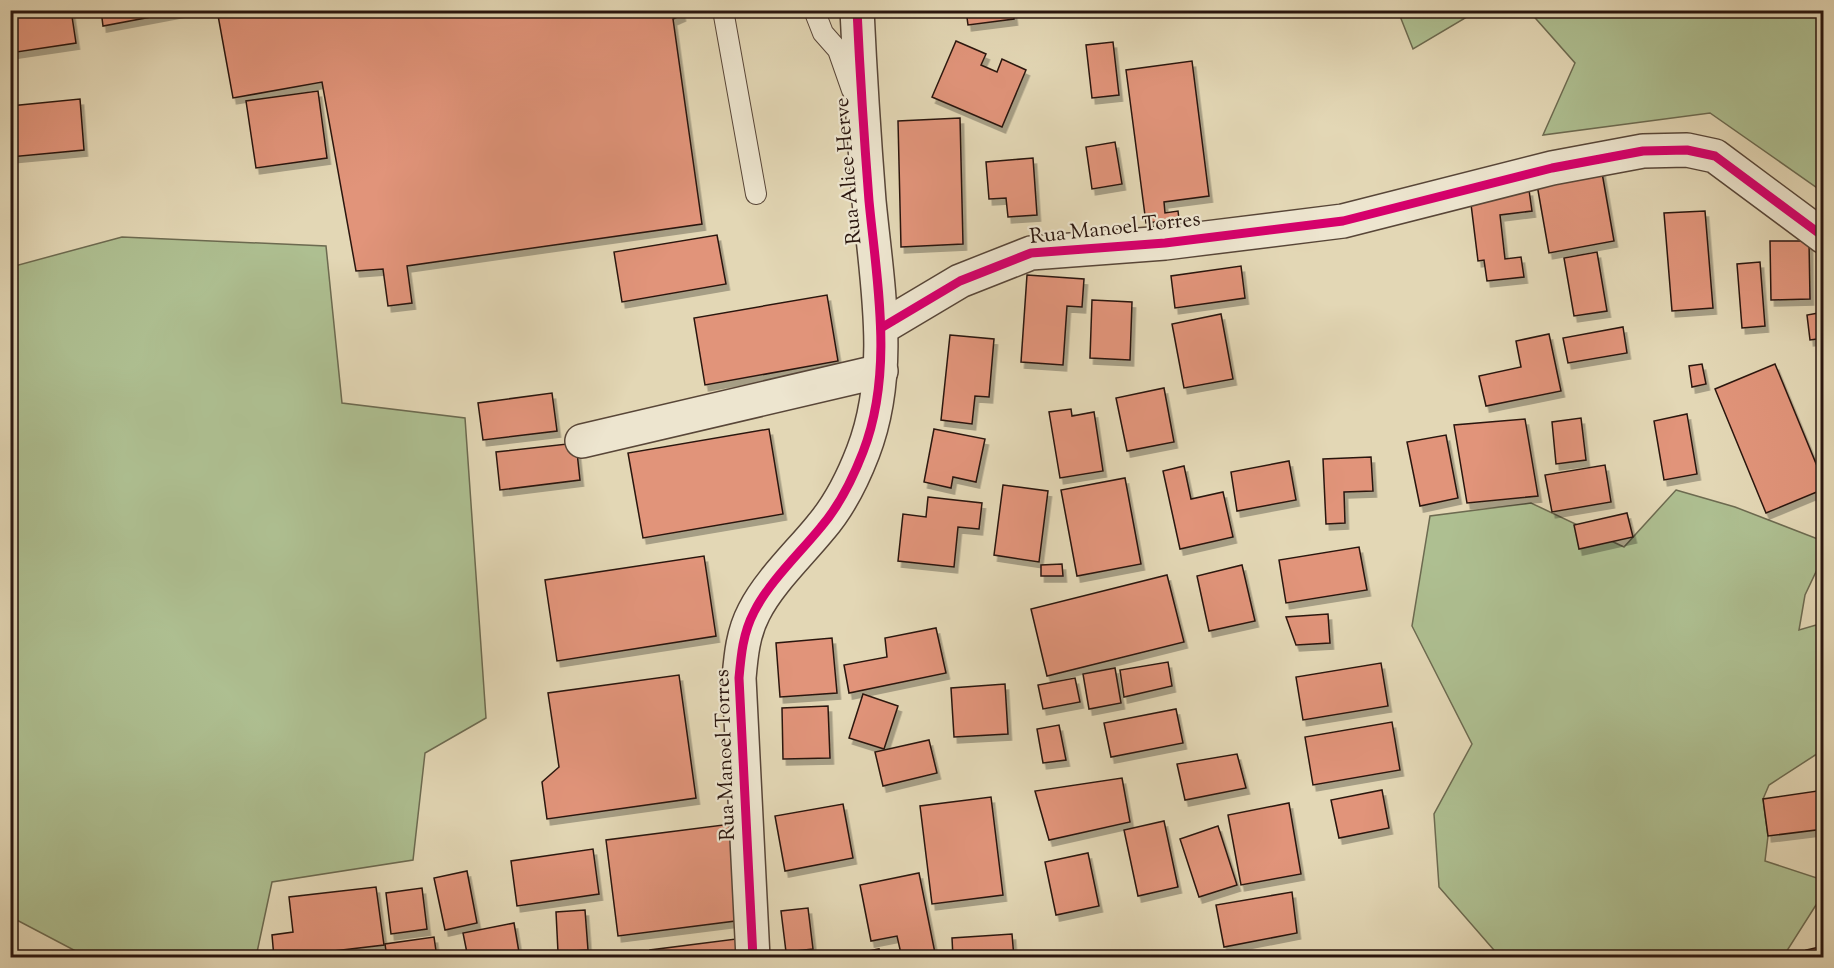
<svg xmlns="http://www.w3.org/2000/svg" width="1834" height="968" font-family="'Sorts Mill Goudy',serif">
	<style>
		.green { fill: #aebf91; stroke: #6c6a50; stroke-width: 1.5 }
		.building { fill: #e1947a; stroke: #2a160f; stroke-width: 1.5; filter: url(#shadow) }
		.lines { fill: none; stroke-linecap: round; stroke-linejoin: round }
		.service-casing { stroke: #584638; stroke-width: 22 }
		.minor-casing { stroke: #584638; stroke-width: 36 }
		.service { stroke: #ede5cf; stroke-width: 20 }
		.minor { stroke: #ede5cf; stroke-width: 33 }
		.cycleway-casing { stroke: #ede5cf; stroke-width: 13 }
		.cycleway { stroke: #d6006c; stroke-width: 9 }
		.labels { text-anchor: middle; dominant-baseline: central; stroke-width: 4.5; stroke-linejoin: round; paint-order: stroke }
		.street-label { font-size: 21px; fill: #2a160f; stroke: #ede5cf }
	</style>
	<defs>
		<filter id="shadow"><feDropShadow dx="3.5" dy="6" stdDeviation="0" flood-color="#0004"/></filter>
	</defs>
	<rect width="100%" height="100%" fill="#e3d7b5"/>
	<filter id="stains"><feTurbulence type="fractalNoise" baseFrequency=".00333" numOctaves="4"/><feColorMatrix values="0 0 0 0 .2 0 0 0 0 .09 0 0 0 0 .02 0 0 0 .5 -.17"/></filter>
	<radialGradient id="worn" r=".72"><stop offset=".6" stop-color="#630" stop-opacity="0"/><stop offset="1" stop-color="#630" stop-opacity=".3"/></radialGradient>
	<g class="green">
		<polygon points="1398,11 1477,11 1413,49"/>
		<polygon points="1529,11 1823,11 1823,192 1710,113 1543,135 1575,63"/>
		<polygon points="122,237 326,246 342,403 465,418 486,718 425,753 413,860 272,882 256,957 87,957 11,917 11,267"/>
		<polygon points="1676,490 1735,507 1823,541 1823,557 1805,595 1799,630 1823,623 1823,750 1769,785 1763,799 1768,836 1765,861 1823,880 1823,894 1783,957 1500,957 1439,887 1434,814 1472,744 1412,626 1430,516 1531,503 1624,547"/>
	</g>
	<g class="building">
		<polygon points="10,10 71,10 76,43 10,53"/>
		<polygon points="101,10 188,10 103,26"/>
		<polygon points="217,10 681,10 682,15 673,19 702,224 407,266 412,303 388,306 383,269 356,271 322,82 233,98"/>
		<polygon points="966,10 1013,10 1014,19 968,25"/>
		<polygon points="956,41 986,54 981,65 997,72 1002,59 1026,70 1002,127 932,97"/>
		<polygon points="1113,42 1119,95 1092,98 1086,45"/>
		<polygon points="1192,61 1209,196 1164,202 1165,213 1178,211 1179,219 1146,223 1126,70"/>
		<polygon points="318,91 327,158 256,168 246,101"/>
		<polygon points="80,99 84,150 10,157 10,106"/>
		<polygon points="960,118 963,244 901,247 898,121"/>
		<polygon points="1115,142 1122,184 1092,189 1086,147"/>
		<polygon points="1033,158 1037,215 1008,217 1006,198 989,199 986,162"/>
		<polygon points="1601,167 1614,241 1549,253 1536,179"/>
		<polygon points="1529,190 1532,211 1500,215 1505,259 1521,257 1524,277 1487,281 1484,260 1478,261 1470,196"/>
		<polygon points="1705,211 1713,308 1672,311 1664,213"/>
		<polygon points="717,235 726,284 622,302 614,252"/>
		<polygon points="1770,241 1809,241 1810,299 1771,300"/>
		<polygon points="1597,252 1607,311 1574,316 1564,258"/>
		<polygon points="1760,262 1765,326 1742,328 1737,264"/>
		<polygon points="1241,266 1245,298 1175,308 1171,276"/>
		<polygon points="1027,275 1084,279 1082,307 1067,306 1063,365 1021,362"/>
		<polygon points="827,295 838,361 705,385 694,318"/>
		<polygon points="1092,300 1132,302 1130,360 1090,358"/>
		<polygon points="1824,312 1824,338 1810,340 1807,315"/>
		<polygon points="1221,314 1233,379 1184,388 1172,324"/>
		<polygon points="1623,327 1627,353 1568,363 1563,338"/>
		<polygon points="1549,334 1561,391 1486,406 1479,376 1521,367 1516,341"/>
		<polygon points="950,335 994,339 989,397 975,396 972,424 941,420"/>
		<polygon points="1702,364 1706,384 1692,387 1689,366"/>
		<polygon points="1775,364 1824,483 1824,489 1766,513 1715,389"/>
		<polygon points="1164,388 1174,442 1127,451 1116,398"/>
		<polygon points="552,393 557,431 483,440 478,403"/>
		<polygon points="1071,409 1072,416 1094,412 1103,471 1060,478 1049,412"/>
		<polygon points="1687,414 1697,474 1664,480 1654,421"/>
		<polygon points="1581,418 1586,460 1556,464 1552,422"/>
		<polygon points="1525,419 1538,496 1467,503 1454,425"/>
		<polygon points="769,429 783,514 643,538 628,453"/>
		<polygon points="934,429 985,439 976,482 953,477 951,488 924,482"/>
		<polygon points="1446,435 1458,498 1420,506 1407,442"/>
		<polygon points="576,443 580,480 500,490 496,452"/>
		<polygon points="1371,457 1373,491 1344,492 1345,523 1326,524 1323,459"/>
		<polygon points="1289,461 1296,500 1237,511 1231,472"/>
		<polygon points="1605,465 1611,502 1552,512 1545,475"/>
		<polygon points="1184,466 1191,499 1223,492 1233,537 1180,549 1163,471"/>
		<polygon points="1125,478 1141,564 1077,576 1061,490"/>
		<polygon points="1003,485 1048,491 1039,562 994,555"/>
		<polygon points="928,497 982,503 979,529 958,527 954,567 898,561 903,514 926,517"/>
		<polygon points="1627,513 1633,537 1579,549 1574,525"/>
		<polygon points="1359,547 1367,590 1286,603 1279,560"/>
		<polygon points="704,556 716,636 557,661 545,580"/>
		<polygon points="1062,564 1063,576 1041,576 1041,565"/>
		<polygon points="1242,565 1255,621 1209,631 1197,576"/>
		<polygon points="1167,575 1184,642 1047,676 1031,609"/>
		<polygon points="1328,614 1330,643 1296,645 1286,617"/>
		<polygon points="936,628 946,673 849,693 844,665 887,657 885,638"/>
		<polygon points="832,638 837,693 780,697 776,643"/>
		<polygon points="1168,662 1172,686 1124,697 1120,670"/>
		<polygon points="1381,663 1388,706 1303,720 1296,677"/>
		<polygon points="1115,668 1121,703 1089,709 1083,674"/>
		<polygon points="679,675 696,798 547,819 542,782 559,767 548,693"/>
		<polygon points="1075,678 1080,702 1043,709 1038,685"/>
		<polygon points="1005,684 1008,734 954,737 951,688"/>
		<polygon points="863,694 898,706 884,749 849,738"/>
		<polygon points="828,706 830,758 783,759 782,708"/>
		<polygon points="1176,709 1183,743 1111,757 1104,723"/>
		<polygon points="1392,722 1400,770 1313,785 1305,737"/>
		<polygon points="1059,725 1066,760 1043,763 1037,729"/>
		<polygon points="929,740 937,773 883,786 875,752"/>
		<polygon points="1237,754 1246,788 1185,800 1177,764"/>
		<polygon points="1122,778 1130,822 1049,840 1035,791"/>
		<polygon points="1382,790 1389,828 1339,838 1331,800"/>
		<polygon points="1824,790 1824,829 1768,836 1763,799"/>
		<polygon points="991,797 1003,895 932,904 920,806"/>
		<polygon points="1289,803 1301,874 1241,885 1228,815"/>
		<polygon points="843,804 853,858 785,871 775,816"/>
		<polygon points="1164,821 1178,887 1138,896 1124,830"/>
		<polygon points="731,824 743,920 618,936 606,840"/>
		<polygon points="1218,826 1237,885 1199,897 1180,839"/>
		<polygon points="593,849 599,894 517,906 511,861"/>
		<polygon points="1088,853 1099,906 1056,915 1045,862"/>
		<polygon points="467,871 477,923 445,930 434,878"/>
		<polygon points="919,873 936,958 902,958 897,936 871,941 860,885"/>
		<polygon points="376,887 384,945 274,958 272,935 293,932 289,897"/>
		<polygon points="422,888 427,929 391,934 386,893"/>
		<polygon points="1292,892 1297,933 1224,947 1216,905"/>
		<polygon points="808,908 813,949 786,952 781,911"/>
		<polygon points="585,910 588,950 558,952 556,912"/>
		<polygon points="514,923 520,958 468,958 463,933"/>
		<polygon points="1012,934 1014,958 953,958 952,938"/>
		<polygon points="434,937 437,958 387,958 385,944"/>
		<polygon points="736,939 737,958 652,958 650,950"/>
		<polygon points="1824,946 1824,958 1808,958 1806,950"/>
		<polygon points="879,949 881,958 833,958"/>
		<polygon points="1418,951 1419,958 1376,958"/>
	</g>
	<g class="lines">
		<defs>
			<g id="service">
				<polyline points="723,10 756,194"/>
				<polyline points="814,10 823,33 838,50 852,90"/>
			</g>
			<g id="minor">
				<polyline points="881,328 960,281 1031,253 1165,243 1343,221 1552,168 1643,151 1687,150 1715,156 1824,237"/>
				<polyline points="582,441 881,371"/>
				<path d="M 753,958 L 739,678 C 741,655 743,633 754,612 C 769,582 800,553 821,527 C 839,506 853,478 863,452 C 894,372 877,283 869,201 C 864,137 860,74 857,10"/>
			</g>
		</defs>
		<use href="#service" class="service-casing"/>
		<use href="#minor" class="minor-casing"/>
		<use href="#service" class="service"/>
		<use href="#minor" class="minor"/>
		<defs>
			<g id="cycleway">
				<polyline points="881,328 960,281 1031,253 1165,243 1343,221 1552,168 1643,151 1687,150 1715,156 1824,237"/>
				<path d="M 753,958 L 739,678 C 741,655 743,633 754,612 C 769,582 800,553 821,527 C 839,506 853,478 863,452 C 894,372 877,283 869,201 C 864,137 860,74 857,10"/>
			</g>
		</defs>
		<use href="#cycleway" class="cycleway-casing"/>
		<use href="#cycleway" class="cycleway"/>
	</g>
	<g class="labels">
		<g class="street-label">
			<text transform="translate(849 171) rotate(-95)">Rua Alice Herve</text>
			<text transform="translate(1115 229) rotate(-6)">Rua Manoel Torres</text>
			<text transform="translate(726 755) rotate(-92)">Rua Manoel Torres</text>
		</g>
	</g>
	<rect width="1834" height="968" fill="none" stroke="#e3d7b5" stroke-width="36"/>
	<rect x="12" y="12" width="1810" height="944" fill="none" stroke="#2a160f" stroke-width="3"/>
	<rect x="18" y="18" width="1798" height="932" fill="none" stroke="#2a160f" stroke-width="1.5"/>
	<rect width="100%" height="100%" filter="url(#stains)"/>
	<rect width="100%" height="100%" fill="url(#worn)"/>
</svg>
